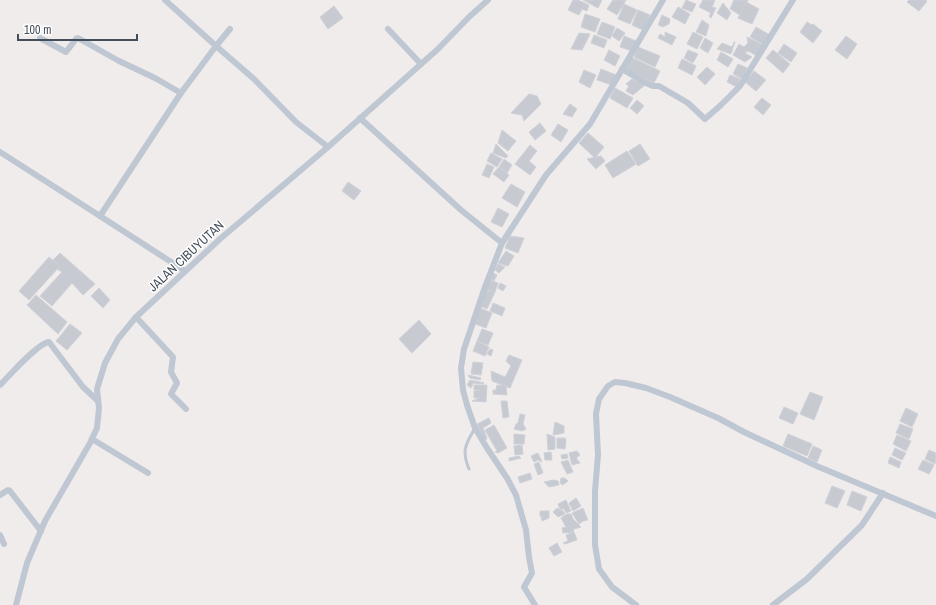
<svg xmlns="http://www.w3.org/2000/svg" width="936" height="605" font-family="'Archivo Narrow',sans-serif">
	<style>
		.building { fill: #c8cad2; stroke: #cfd1d8 }
		.lines { fill: none; stroke-linecap: round; stroke-linejoin: round }
		.service { stroke: #bec7d2; stroke-width: 3 }
		.minor { stroke: #bec7d2; stroke-width: 6 }
		.labels { text-anchor: middle; dominant-baseline: central; stroke-width: 3; stroke-linejoin: round; paint-order: stroke }
		.street-label { font-size: 13px; fill: #444e5a; stroke: #fff }
	</style>
	<rect width="100%" height="100%" fill="#efeceb"/>
	<g class="building">
		<polygon points="573,0 578,0 589,5 587,11 582,9 579,15 568,10"/>
		<polygon points="583,0 602,0 598,8"/>
		<polygon points="613,0 626,0 617,15 607,9"/>
		<polygon points="686,0 696,4 692,12 682,8"/>
		<polygon points="703,0 715,0 712,7 716,8 711,18 709,16 711,13 699,7"/>
		<polygon points="734,0 748,0 740,15 730,9"/>
		<polygon points="909,0 925,0 927,1 919,11 907,2"/>
		<polygon points="746,2 759,9 752,24 738,18"/>
		<polygon points="723,3 731,13 727,20 717,13"/>
		<polygon points="624,4 637,10 630,24 618,19"/>
		<polygon points="334,6 343,18 328,29 320,17"/>
		<polygon points="678,7 690,14 685,24 672,17"/>
		<polygon points="638,10 650,15 643,30 632,25"/>
		<polygon points="585,14 600,19 595,32 581,27"/>
		<polygon points="662,15 670,19 669,24 663,27 658,25"/>
		<polygon points="702,20 709,25 706,36 696,32"/>
		<polygon points="602,22 615,27 610,39 597,34"/>
		<polygon points="807,22 812,25 813,24 822,31 813,43 800,32"/>
		<polygon points="756,27 770,35 764,45 750,37"/>
		<polygon points="617,28 625,33 619,41 612,36"/>
		<polygon points="665,32 676,37 672,45 658,38 660,34 665,37"/>
		<polygon points="693,32 703,37 697,49 687,44"/>
		<polygon points="579,33 590,34 582,50 571,49"/>
		<polygon points="594,35 607,40 604,48 591,43"/>
		<polygon points="624,36 636,41 632,51 620,47"/>
		<polygon points="846,36 857,44 847,59 835,50"/>
		<polygon points="747,37 763,45 757,56 748,51 745,53 752,57 745,62 733,55 739,44 744,47 748,43"/>
		<polygon points="705,38 713,43 708,53 700,48"/>
		<polygon points="734,42 735,42 731,54 717,49 722,43 732,47"/>
		<polygon points="784,44 797,53 791,62 778,53"/>
		<polygon points="638,47 660,56 655,67 634,57"/>
		<polygon points="609,50 620,56 615,66 604,60"/>
		<polygon points="688,50 698,54 693,63 684,58"/>
		<polygon points="773,50 790,64 783,73 766,58"/>
		<polygon points="721,52 733,59 728,67 717,60"/>
		<polygon points="631,57 660,71 654,83 626,70"/>
		<polygon points="682,59 696,66 692,75 678,68"/>
		<polygon points="738,64 747,68 742,79 733,74"/>
		<polygon points="707,67 715,74 705,85 697,77"/>
		<polygon points="601,69 616,75 612,85 597,80"/>
		<polygon points="584,70 596,75 590,88 579,82"/>
		<polygon points="754,71 766,80 756,91 745,82"/>
		<polygon points="730,75 740,79 737,87 727,82"/>
		<polygon points="632,79 645,85 633,95 626,91 629,86 626,84"/>
		<polygon points="615,88 633,98 627,108 610,98"/>
		<polygon points="529,94 537,96 541,104 524,121 522,115 511,113"/>
		<polygon points="762,98 771,105 763,115 754,107"/>
		<polygon points="637,100 644,106 637,114 630,108"/>
		<polygon points="570,104 577,109 572,117 563,114"/>
		<polygon points="540,123 546,131 535,140 529,132"/>
		<polygon points="558,124 568,130 561,142 551,135"/>
		<polygon points="502,130 516,141 508,151 498,143"/>
		<polygon points="588,133 604,147 595,158 579,143"/>
		<polygon points="496,144 508,156 506,158 493,153"/>
		<polygon points="640,144 650,159 638,166 629,151"/>
		<polygon points="530,145 537,151 529,161 536,167 530,175 515,164"/>
		<polygon points="627,151 636,164 613,178 605,165"/>
		<polygon points="491,153 502,159 497,167 487,161"/>
		<polygon points="601,156 605,161 596,169 587,159"/>
		<polygon points="504,159 512,165 507,173 499,167"/>
		<polygon points="487,164 494,167 489,178 482,175"/>
		<polygon points="499,167 509,175 504,182 493,174"/>
		<polygon points="348,182 361,191 354,200 342,191"/>
		<polygon points="511,184 525,192 517,207 502,198"/>
		<polygon points="498,208 509,214 502,227 491,222"/>
		<polygon points="510,236 524,238 518,253 505,248"/>
		<polygon points="506,251 514,256 508,266 498,263"/>
		<polygon points="60,253 95,284 83,295 72,283 52,306 40,296 62,272 57,269 60,266 53,260"/>
		<polygon points="49,257 60,266 29,300 19,291"/>
		<polygon points="498,264 505,267 499,273 495,270"/>
		<polygon points="493,273 497,275 494,281 490,279"/>
		<polygon points="489,280 498,283 495,292 486,290"/>
		<polygon points="500,283 506,286 503,291 498,288"/>
		<polygon points="99,288 110,300 103,308 91,296"/>
		<polygon points="486,291 495,292 487,309 480,306"/>
		<polygon points="36,295 67,322 58,334 27,305"/>
		<polygon points="493,303 505,308 502,316 490,311"/>
		<polygon points="480,308 492,313 486,328 475,324"/>
		<polygon points="419,320 431,334 412,353 399,339"/>
		<polygon points="70,324 82,333 67,350 56,341"/>
		<polygon points="482,329 493,333 488,345 477,341"/>
		<polygon points="477,341 489,347 485,356 473,351"/>
		<polygon points="490,349 493,350 491,356 487,354"/>
		<polygon points="509,355 522,360 510,388 492,381 491,371 505,377 511,366 506,361"/>
		<polygon points="473,362 483,363 481,375 471,374"/>
		<polygon points="468,375 481,378 480,380 470,378"/>
		<polygon points="470,380 484,383 483,384 473,383 471,388 467,385"/>
		<polygon points="474,385 487,385 486,402 472,401 480,398 474,398 474,391 480,390 474,390"/>
		<polygon points="497,385 506,386 507,395 493,394 493,390 496,390"/>
		<polygon points="810,392 823,397 814,420 800,414"/>
		<polygon points="501,401 507,401 509,417 503,418"/>
		<polygon points="784,407 798,413 793,424 779,418"/>
		<polygon points="906,408 918,414 912,427 900,421"/>
		<polygon points="520,414 525,415 523,424 526,429 522,431 514,429 516,424 518,423"/>
		<polygon points="489,418 491,423 483,428 487,438 485,441 477,424"/>
		<polygon points="555,422 564,426 564,433 553,435"/>
		<polygon points="900,424 913,429 909,439 896,433"/>
		<polygon points="494,425 507,448 498,453 495,452 497,451 485,430"/>
		<polygon points="514,434 525,435 524,444 514,444"/>
		<polygon points="547,434 555,437 555,449 548,450"/>
		<polygon points="788,434 812,444 807,456 783,446"/>
		<polygon points="897,435 911,441 906,451 893,444"/>
		<polygon points="557,438 565,438 566,440 565,449 557,448"/>
		<polygon points="522,445 523,454 515,455 514,446"/>
		<polygon points="813,446 822,450 817,462 808,458"/>
		<polygon points="895,448 906,453 902,460 892,455"/>
		<polygon points="929,450 936,453 935,464 925,459"/>
		<polygon points="577,451 580,455 576,458 580,463 572,465 569,453"/>
		<polygon points="551,452 552,460 545,460 544,453"/>
		<polygon points="538,453 542,462 538,460 534,462 531,456"/>
		<polygon points="567,454 568,458 562,459 561,455"/>
		<polygon points="519,456 521,458 509,461 509,458"/>
		<polygon points="890,457 901,462 899,468 888,463"/>
		<polygon points="568,460 573,472 567,474 561,462"/>
		<polygon points="923,460 934,465 929,474 918,469"/>
		<polygon points="539,462 543,473 538,475 534,464"/>
		<polygon points="530,473 532,479 520,483 518,477"/>
		<polygon points="561,478 565,478 568,481 563,485 560,483"/>
		<polygon points="553,480 558,481 559,485 549,487 544,482"/>
		<polygon points="832,486 845,491 837,508 825,503"/>
		<polygon points="852,491 867,497 861,511 847,505"/>
		<polygon points="576,498 581,506 573,511 569,503"/>
		<polygon points="566,500 571,511 566,513 564,509 560,509 558,504"/>
		<polygon points="557,508 563,511 565,514 558,517 553,512"/>
		<polygon points="583,508 588,520 583,521 579,524 572,513"/>
		<polygon points="540,511 549,511 549,518 542,521 541,517 543,517 540,516"/>
		<polygon points="567,514 571,514 573,519 581,527 574,529 573,532 563,533 562,528 566,527 561,518"/>
		<polygon points="574,532 577,540 565,544 563,543 568,541 566,535"/>
		<polygon points="557,543 562,552 554,556 549,548"/>
	</g>
	<g class="lines">
		<path class="service" d="M 469,469 C 461,450 466,444 475,428"/>
		<g class="minor">
			<polyline points="165,0 216,46 230,29"/>
			<polyline points="388,29 421,64"/>
			<polyline points="40,38 66,52 76,39 78,38 119,61 155,78 181,93"/>
			<polyline points="622,69 646,83 653,86 659,86 688,103 705,119 721,105 740,86 793,0"/>
			<polyline points="360,118 461,210 502,243"/>
			<polyline points="0,152 100,216"/>
			<polyline points="185,271 100,216 181,93 216,46 254,79 296,122 328,147"/>
			<polyline points="136,317 173,357 171,372 177,383 171,394 186,409"/>
			<path d="M 0,385 C 10,375 38,343 49,342 L 83,387 L 98,401"/>
			<polyline points="92,439 148,473"/>
			<polyline points="0,495 8,490 10,491 41,531"/>
			<polyline points="0,535 4,544"/>
			<polyline points="16,605 27,563 45,521 90,443 97,428 99,408 97,389 105,363 118,339 136,317 220,239 328,147 438,49 469,17 488,0"/>
			<polyline points="535,605 524,587 532,573 529,557 526,530 516,495 507,478 487,448 475,428 467,405 463,390 461,368 464,349 485,287 502,243 546,175 590,124 663,0"/>
			<polyline points="636,605 612,587 599,569 595,545 595,491 598,455 596,414 599,399 608,386 615,382 625,383 646,388 670,397 718,418 744,432 819,467 936,516"/>
			<polyline points="773,605 807,579 862,525 883,493"/>
		</g>
	</g>
	<g class="labels">
		<g class="street-label">
			<text transform="translate(186 256) rotate(-43)">JALAN CIBUYUTAN</text>
		</g>
	</g>
	<path d="M18 34v6h119v-6" fill="none" stroke="#444e5a" stroke-width="2"/>
	<text x="24" y="34" font-size="12" fill="#444e5a" stroke="#ffffff" stroke-width="3" paint-order="stroke">100 m</text>
</svg>
